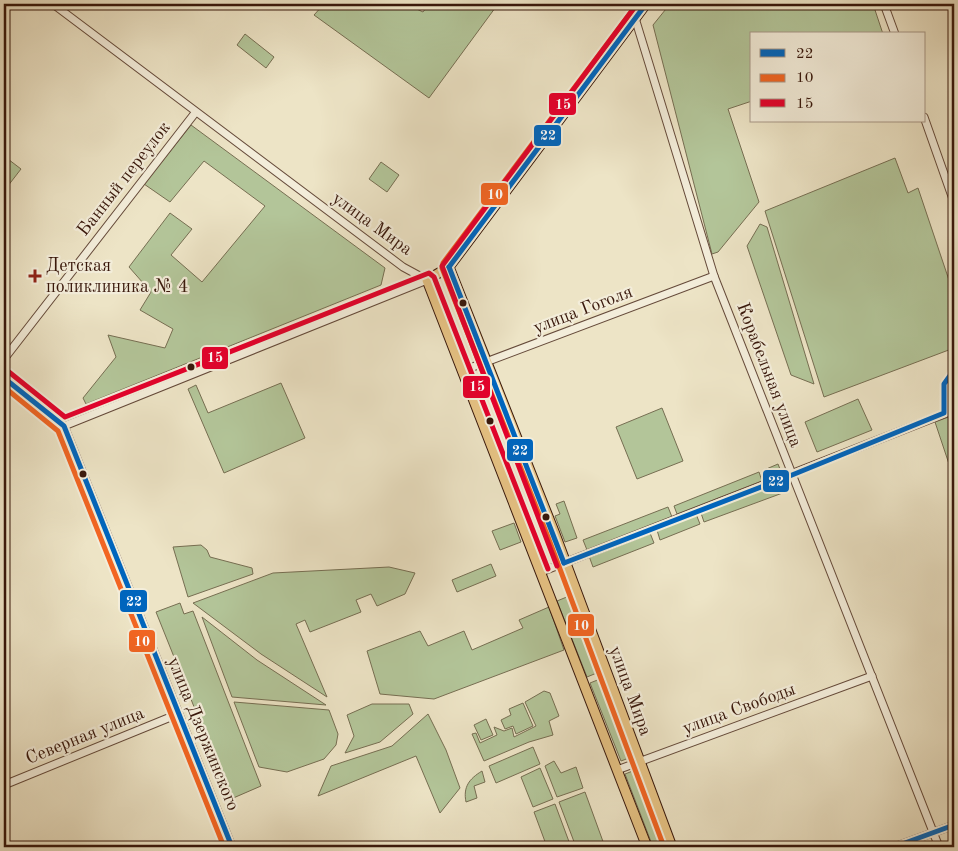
<svg xmlns="http://www.w3.org/2000/svg" width="958" height="851" font-family="'Old Standard TT',serif">
	<style>
		.green { fill: #b3c599; stroke: #766e52 }
		.lines { fill: none; stroke-linecap: round; stroke-linejoin: round }
		.minor-casing { stroke: #654a3a; stroke-width: 9 }
		.major-casing { stroke: #38170b; stroke-width: 11 }
		.minor { stroke: #f3edda; stroke-width: 7 }
		.major { stroke: #e6c283; stroke-width: 9 }
		.bus-1-casing { stroke: #f3edda; stroke-width: 9 }
		.bus-2-casing { stroke: #f3edda; stroke-width: 9 }
		.bus-3-casing { stroke: #f3edda; stroke-width: 9 }
		.bus-1 { stroke: #0065bd; stroke-width: 5 }
		.bus-2 { stroke: #f26522; stroke-width: 5 }
		.bus-3 { stroke: #e4002b; stroke-width: 5 }
		.poi-dot { fill: #8f2418; stroke: #f3edda; stroke-width: 2 }
		.bus-dot { fill: #38170b; stroke: #f3edda; stroke-width: 2 }
		.labels { text-anchor: middle; dominant-baseline: central; stroke-width: 4.5; stroke-linejoin: round; paint-order: stroke }
		.street-label { font-size: 18px; fill: #38170b; stroke: #f3edda }
		.poi-label { font-size: 18px; fill: #38170b; stroke: #f3edda; text-anchor: start }
		.line-badge { stroke: #f3edda; stroke-width: 2 }
		.badge-label { font-size: 14px; text-anchor: middle; font-weight: bold; fill: #fff }
	</style>
	<rect width="100%" height="100%" fill="#ede4c6"/>
	<filter id="stains"><feTurbulence type="fractalNoise" baseFrequency=".004" numOctaves="4"/><feColorMatrix values="0 0 0 0 .2 0 0 0 0 .09 0 0 0 0 .02 0 0 0 .5 -.17"/></filter>
	<radialGradient id="worn" r=".72"><stop offset=".6" stop-color="#630" stop-opacity="0"/><stop offset="1" stop-color="#630" stop-opacity=".3"/></radialGradient>
	<g class="green">
		<polygon points="324,4 406,4 423,12 429,4 498,4 429,98 314,15"/>
		<polygon points="670,4 873,4 883,34 752,34 752,101 728,109 759,202 718,252 712,254 653,25"/>
		<polygon points="245,34 274,57 266,68 237,45"/>
		<polygon points="191,125 385,268 381,285 86,404 83,398 116,357 108,335 165,348 173,329 140,310 151,292 129,267 170,213 192,229 171,255 202,282 265,206 204,161 170,202 144,184"/>
		<polygon points="4,156 21,169 4,191"/>
		<polygon points="895,158 908,193 918,188 954,295 954,348 824,397 765,211"/>
		<polygon points="381,162 399,175 387,192 369,179"/>
		<polygon points="760,224 767,227 814,384 791,375 747,246"/>
		<polygon points="281,383 305,438 224,473 188,389 196,385 208,413"/>
		<polygon points="858,399 872,430 817,452 805,422"/>
		<polygon points="662,408 683,461 637,479 616,427"/>
		<polygon points="954,415 954,479 935,422"/>
		<polygon points="778,464 782,474 768,480 764,470"/>
		<polygon points="759,472 762,481 677,514 674,506"/>
		<polygon points="784,482 788,491 704,522 701,513"/>
		<polygon points="564,501 577,538 565,542 555,516 560,514 556,504"/>
		<polygon points="668,507 672,517 587,550 583,540"/>
		<polygon points="696,514 700,524 660,540 657,530"/>
		<polygon points="514,523 521,542 500,550 492,531"/>
		<polygon points="650,533 654,543 593,567 589,556"/>
		<polygon points="201,545 207,550 210,557 252,568 253,574 188,597 173,547"/>
		<polygon points="491,564 496,576 457,592 452,580"/>
		<polygon points="389,567 415,573 405,594 377,606 371,594 356,600 361,612 310,632 305,620 296,624 327,697 261,654 193,603 273,573"/>
		<polygon points="574,594 604,670 587,677 557,601"/>
		<polygon points="180,603 184,614 193,611 261,786 231,799 156,612"/>
		<polygon points="549,607 564,650 434,699 380,694 367,651 420,631 428,646 464,631 472,650 523,628 519,620"/>
		<polygon points="202,617 257,660 326,705 232,697"/>
		<polygon points="605,677 637,755 621,761 590,683"/>
		<polygon points="544,691 550,693 559,716 549,721 553,735 529,742 484,761 472,734 476,733 480,743 497,735 494,727 504,731 512,728 514,737 536,726 525,702"/>
		<polygon points="234,702 329,710 338,734 336,745 324,759 287,772 259,767"/>
		<polygon points="523,703 533,726 516,734 513,726 505,729 501,720 511,715 509,709"/>
		<polygon points="372,704 409,704 413,714 380,742 345,753 354,736 347,715"/>
		<polygon points="428,714 446,750 460,788 440,813 416,756 318,796 331,766 392,746"/>
		<polygon points="486,719 493,735 481,740 474,725"/>
		<polygon points="533,747 540,764 496,783 489,766"/>
		<polygon points="554,761 561,773 576,767 583,788 557,797 545,766"/>
		<polygon points="540,768 553,799 533,807 521,777"/>
		<polygon points="638,769 668,847 653,847 625,774"/>
		<path d="M 482,771 L 485,782 L 474,786 L 477,798 L 466,802 C 463,787 469,779 482,771 Z"/>
		<polygon points="585,792 605,847 576,847 559,802"/>
		<polygon points="555,804 571,847 547,847 534,812"/>
	</g>
	<g class="lines">
		<defs>
			<g id="minor">
				<polyline points="53,4 403,267 427,280"/>
				<polyline points="884,4 895,34"/>
				<polyline points="635,18 714,276 939,847"/>
				<polyline points="924,117 954,202"/>
				<polyline points="4,359 195,113"/>
				<polyline points="462,371 714,276"/>
				<polyline points="4,378 64,426 232,847"/>
				<polyline points="64,426 427,280"/>
				<polyline points="541,572 954,410"/>
				<polyline points="617,770 872,676"/>
				<polyline points="4,785 178,714"/>
				<polyline points="894,847 954,825"/>
			</g>
			<g id="major">
				<polyline points="646,4 449,267 427,280 647,847"/>
				<polyline points="449,267 555,534 672,847"/>
			</g>
		</defs>
		<use href="#minor" class="minor-casing"/>
		<use href="#major" class="major-casing"/>
		<use href="#minor" class="minor"/>
		<use href="#major" class="major"/>
		<defs>
			<g id="bus-1">
				<polyline points="449,267 646,4"/>
				<polyline points="449,267 564,563"/>
				<polyline points="4,378 64,426 232,847"/>
				<polyline points="564,563 792,475 944,413 944,384 954,370"/>
				<polyline points="894,847 954,825"/>
			</g>
			<g id="bus-2">
				<polyline points="637,4 443,263 442,268 548,537 664,847"/>
				<polyline points="4,387 58,431 224,847"/>
			</g>
			<g id="bus-3">
				<polyline points="9,372 65,417 429,273 434,277 548,569"/>
				<polyline points="557,566 442,266 637,4"/>
			</g>
		</defs>
		<use href="#bus-1" class="bus-1-casing"/>
		<use href="#bus-2" class="bus-2-casing"/>
		<use href="#bus-3" class="bus-3-casing"/>
		<use href="#bus-1" class="bus-1"/>
		<use href="#bus-2" class="bus-2"/>
		<use href="#bus-3" class="bus-3"/>
	</g>
	<path class="poi-dot" d="M32.5 268.5h5v5h5v5h-5v5h-5v-5h-5v-5h5z"/>
	<g class="bus-dot">
		<circle cx="463" cy="303" r="4.5"/>
		<circle cx="191" cy="367" r="4.5"/>
		<circle cx="490" cy="421" r="4.5"/>
		<circle cx="83" cy="474" r="4.5"/>
		<circle cx="546" cy="517" r="4.5"/>
	</g>
	<g class="labels">
		<g class="street-label">
			<text transform="translate(124 179) rotate(-52)">Банный переулок</text>
			<text transform="translate(372 224) rotate(36)">улица Мира</text>
			<text transform="translate(583 310) rotate(-21)">улица Гоголя</text>
			<text transform="translate(769 375) rotate(69)">Корабельная улица</text>
			<text transform="translate(630 691) rotate(70)">улица Мира</text>
			<text transform="translate(739 709) rotate(-20)">улица Свободы</text>
			<text transform="translate(203 734) rotate(68)">улица Дзержинского</text>
			<text transform="translate(85 736) rotate(-22)">Северная улица</text>
		</g>
		<g class="poi-label">
			<text x="46" y="266">Детская<tspan x="46" dy="21">поликлиника № 4</tspan></text>
		</g>
	</g>
	<g class="line-badge">
		<rect x="548" y="92" width="29" height="24" rx="5" fill="#e4002b"/>
		<rect x="533" y="124" width="29" height="23" rx="5" fill="#0065bd"/>
		<rect x="480" y="182" width="29" height="24" rx="5" fill="#f26522"/>
		<rect x="201" y="346" width="28" height="24" rx="5" fill="#e4002b"/>
		<rect x="462" y="375" width="29" height="24" rx="5" fill="#e4002b"/>
		<rect x="506" y="438" width="28" height="24" rx="5" fill="#0065bd"/>
		<rect x="762" y="469" width="28" height="24" rx="5" fill="#0065bd"/>
		<rect x="119" y="589" width="29" height="24" rx="5" fill="#0065bd"/>
		<rect x="567" y="613" width="28" height="24" rx="5" fill="#f26522"/>
		<rect x="128" y="629" width="28" height="24" rx="5" fill="#f26522"/>
	</g>
	<g class="badge-label">
		<text x="563" y="109">15</text>
		<text x="548" y="140">22</text>
		<text x="495" y="199">10</text>
		<text x="215" y="362">15</text>
		<text x="477" y="391">15</text>
		<text x="520" y="455">22</text>
		<text x="776" y="486">22</text>
		<text x="134" y="606">22</text>
		<text x="581" y="630">10</text>
		<text x="142" y="646">10</text>
	</g>
	<rect width="958" height="851" fill="none" stroke="#ede4c6" stroke-width="20"/>
	<rect x="5" y="5" width="948" height="841" fill="none" stroke="#38170b" stroke-width="2.5"/>
	<rect x="10" y="10" width="938" height="831" fill="none" stroke="#38170b"/>
	<rect x="750" y="32" width="175" height="90" fill="#f3edda" stroke="#a89787"/>
	<rect x="760" y="49" width="25" height="8" fill="#0065bd" stroke="#a89787"/>
	<text x="796" y="58" font-size="15" fill="#38170b">22</text>
	<rect x="760" y="74" width="25" height="8" fill="#f26522" stroke="#a89787"/>
	<text x="796" y="82" font-size="15" fill="#38170b">10</text>
	<rect x="760" y="99" width="25" height="8" fill="#e4002b" stroke="#a89787"/>
	<text x="796" y="108" font-size="15" fill="#38170b">15</text>
	<rect width="100%" height="100%" filter="url(#stains)"/>
	<rect width="100%" height="100%" fill="url(#worn)"/>
</svg>
